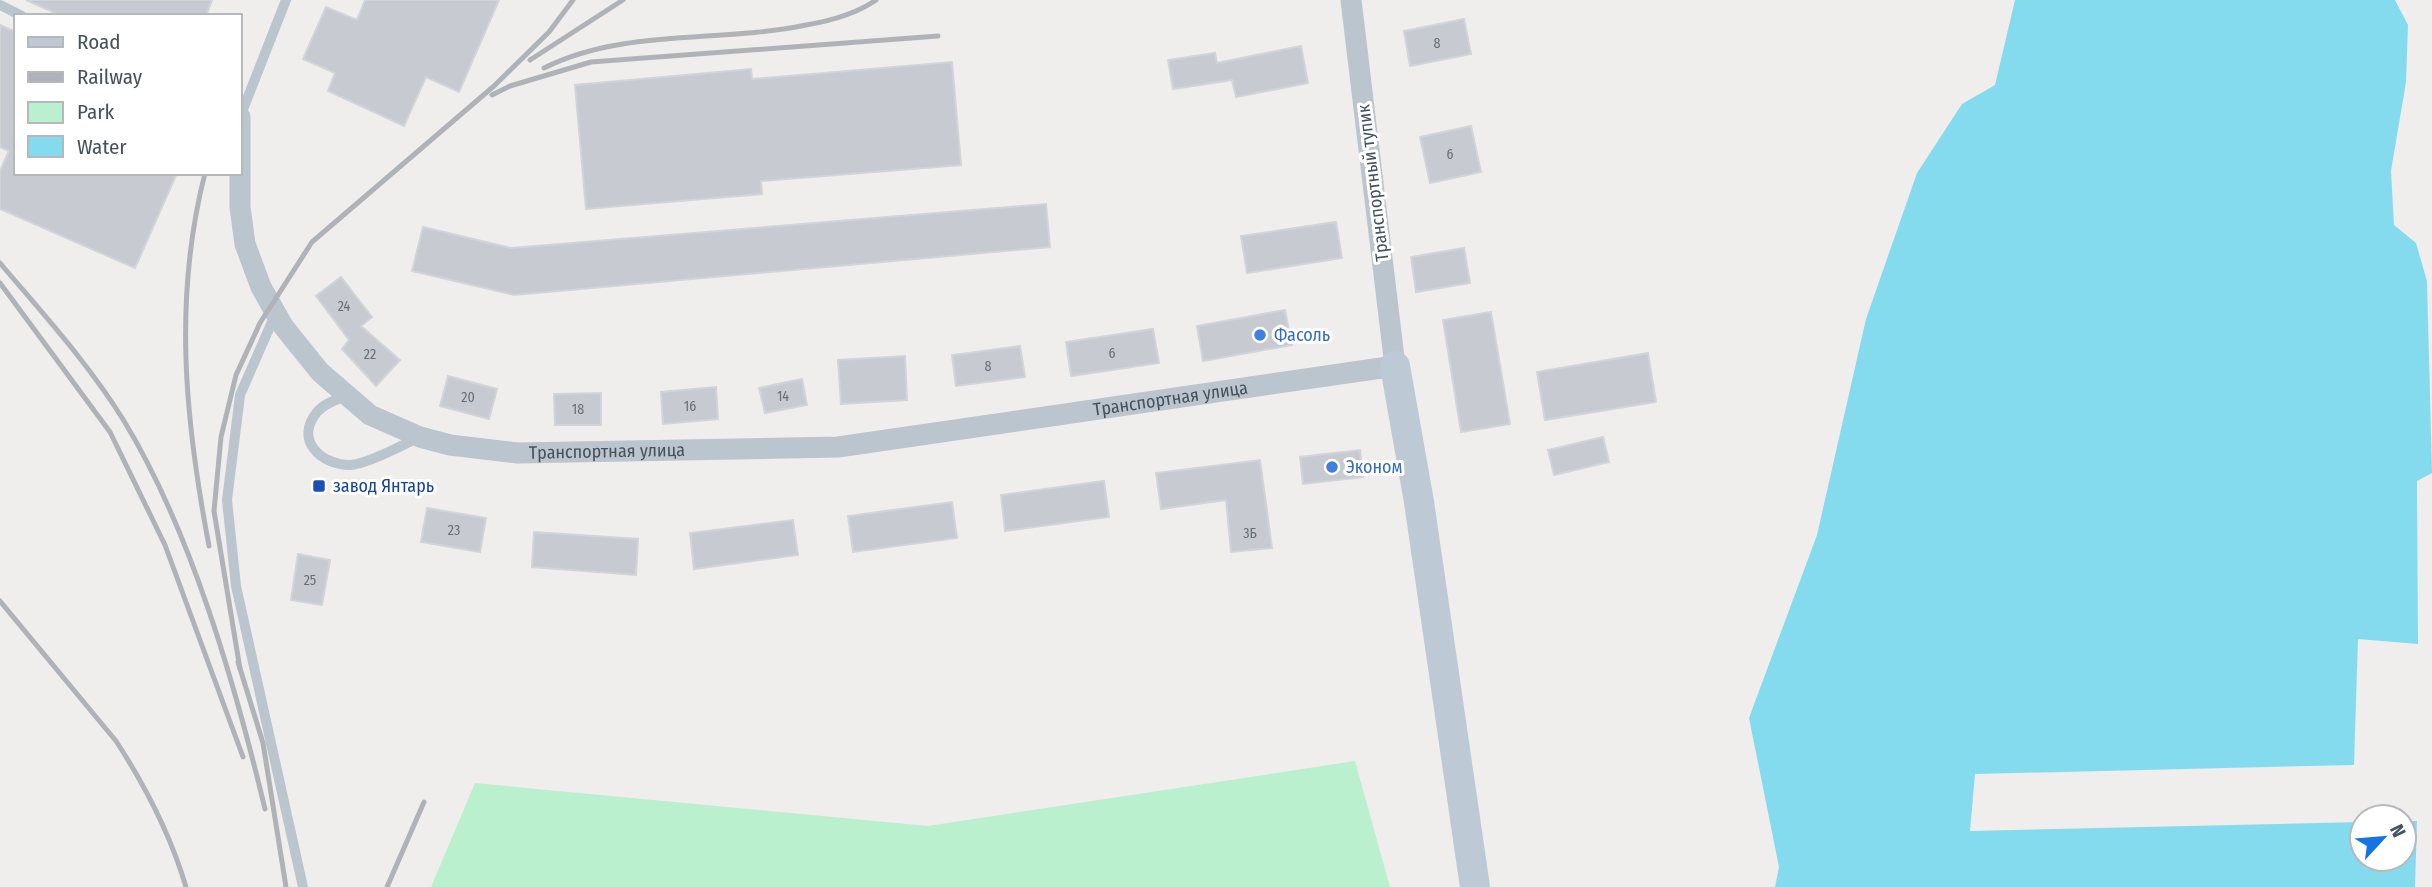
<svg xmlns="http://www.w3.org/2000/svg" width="2432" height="887" font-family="'Fira Sans Condensed',sans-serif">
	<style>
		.green { fill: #baf0cd }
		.water { fill: #85dbee }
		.building { fill: #c7cad0; stroke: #d1d4d9; stroke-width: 2 }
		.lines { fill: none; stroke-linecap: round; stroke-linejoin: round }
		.lane { stroke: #bbc5cd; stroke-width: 10 }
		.street { stroke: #bbc5cd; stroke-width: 21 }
		.secondary { stroke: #bdc9d5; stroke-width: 30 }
		.rail { stroke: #afb3b8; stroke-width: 5 }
		.shop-dot { fill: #3f7fe0; stroke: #fff; stroke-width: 2.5 }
		.transit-dot { fill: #1a4fb4; stroke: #fff; stroke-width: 2.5 }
		.labels { text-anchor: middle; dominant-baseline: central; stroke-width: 6; stroke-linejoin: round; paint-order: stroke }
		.number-label { font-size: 14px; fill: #666f78 }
		.street-label { font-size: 18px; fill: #45515b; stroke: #fff }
		.shop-label { font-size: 18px; fill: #366cbe; stroke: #fff; text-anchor: start }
		.transit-label { font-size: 18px; fill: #164399; stroke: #fff; text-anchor: start }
	</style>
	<rect width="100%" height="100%" fill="#f0eded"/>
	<polygon class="green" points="1355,761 1390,887 431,887 475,783 928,826"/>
	<polygon class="water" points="2015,0 2395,0 2408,25 2406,82 2391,171 2394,225 2416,243 2427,281 2432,473 2417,481 2418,644 2358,639 2354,765 1975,774 1970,831 2362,822 2362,859 2404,859 2404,821 2417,821 2415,887 1775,887 1779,867 1749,718 1817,535 1866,319 1917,173 1962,104 1995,85"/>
	<g class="building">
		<polygon points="26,0 212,0 206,16 62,16"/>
		<polygon points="365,0 499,0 459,92 426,77 404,126 328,91 335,73 303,59 326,7 357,20"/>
		<polygon points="1464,19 1471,54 1410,66 1404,31"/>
		<polygon points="0,25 16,32 16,173 177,173 135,268 0,209 0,171 9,151 0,147"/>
		<polygon points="1301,46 1308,83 1236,97 1232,80 1173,89 1168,60 1215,53 1217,63"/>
		<polygon points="952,62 961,165 761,181 762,194 586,209 575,85 751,69 752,79"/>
		<polygon points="1471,126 1481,172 1430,183 1420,137"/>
		<polygon points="1046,204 1050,247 514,295 412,271 423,227 511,248"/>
		<polygon points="1336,222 1342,258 1247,273 1241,236"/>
		<polygon points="1464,248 1470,283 1416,292 1411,257"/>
		<polygon points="341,277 372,317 361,326 400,360 376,386 342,349 349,340 316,296"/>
		<polygon points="1285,310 1292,345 1203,361 1197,326"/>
		<polygon points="1491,312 1510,424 1461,432 1443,320"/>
		<polygon points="1153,329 1159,363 1071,376 1066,342"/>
		<polygon points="1020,346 1025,377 956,386 952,355"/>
		<polygon points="1648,353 1656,402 1545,420 1537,372"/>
		<polygon points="905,356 907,400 841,404 838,360"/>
		<polygon points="448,376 497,389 489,419 440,406"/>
		<polygon points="802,379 807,405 765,413 759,388"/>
		<polygon points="716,387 718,419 663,424 661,392"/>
		<polygon points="601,393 601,425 555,425 554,394"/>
		<polygon points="1603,437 1609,462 1554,475 1548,450"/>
		<polygon points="1360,450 1363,477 1303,484 1300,457"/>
		<polygon points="1260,460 1272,548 1231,552 1226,500 1161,509 1156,473"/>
		<polygon points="1104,481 1109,517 1005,531 1001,495"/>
		<polygon points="952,502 957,538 853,552 848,516"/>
		<polygon points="427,508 486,518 480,552 421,542"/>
		<polygon points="793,520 798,555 694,569 690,533"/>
		<polygon points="534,532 638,539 636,575 532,567"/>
		<polygon points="298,554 330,560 322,605 291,600"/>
	</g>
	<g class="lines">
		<g class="lane">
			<polyline points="0,5 22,16"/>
			<polyline points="240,117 286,0"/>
			<polyline points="275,315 240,395 227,500 236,586 303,887"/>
			<path d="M 345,396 C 335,400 324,404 317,412 C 294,440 321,465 350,465 C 368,464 402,445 420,437"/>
		</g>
		<path class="street" id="s1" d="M 240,117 L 240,207 L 245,244 L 261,287 L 283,326 L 320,372 L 370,415 L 420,437 L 450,445 L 518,453 L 838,447 L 1395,366 L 1351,0"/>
		<polyline class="secondary" points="1395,366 1419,502 1475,887"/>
		<g class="rail">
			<polyline points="530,60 623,0"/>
			<path d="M 544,68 C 623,28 721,43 806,25 C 830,21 856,14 876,0"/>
			<polyline points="492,95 510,86 591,62 938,36"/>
			<path d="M 205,173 C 173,299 185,420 209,546"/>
			<path d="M 0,263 C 43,314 89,364 124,421 C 191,531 235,684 265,809"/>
			<polyline points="0,283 110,432 165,545 243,757"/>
			<path d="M 0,601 L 116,741 C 146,787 170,833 186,887"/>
			<polyline points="238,662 263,743 286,887"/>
			<polyline points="240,669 214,511 221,437 236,375 260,323 312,242 494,86 549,32 573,0"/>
			<polyline points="387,887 424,802"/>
		</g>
	</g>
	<g class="shop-dot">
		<circle cx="1260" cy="335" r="7"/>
		<circle cx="1332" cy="467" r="7"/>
	</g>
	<rect class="transit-dot" x="312" y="479" width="14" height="14" rx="3.5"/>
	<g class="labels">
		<g class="number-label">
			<text x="1437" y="43">8</text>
			<text x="1450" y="154">6</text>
			<text x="344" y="306">24</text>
			<text x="1112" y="353">6</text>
			<text x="370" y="354">22</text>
			<text x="988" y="366">8</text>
			<text x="783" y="396">14</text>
			<text x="468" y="397">20</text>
			<text x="690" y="406">16</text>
			<text x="578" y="409">18</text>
			<text x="454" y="530">23</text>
			<text x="1250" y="533">3Б</text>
			<text x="310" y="580">25</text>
		</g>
		<g class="street-label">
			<text transform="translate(1373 183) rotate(-97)">Транспортный тупик</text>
			<text stroke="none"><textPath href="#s1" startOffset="1153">Транспортная улица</textPath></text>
			<text stroke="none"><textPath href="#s1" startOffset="586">Транспортная улица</textPath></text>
		</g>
		<g class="shop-label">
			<text x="1274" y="335">Фасоль</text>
			<text x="1346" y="467">Эконом</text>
		</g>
		<g class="transit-label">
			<text x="333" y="486">завод Янтарь</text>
		</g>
	</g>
	<rect x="14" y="14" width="228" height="161" fill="#ffffff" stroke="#b5b9bd" stroke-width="2"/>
	<rect x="28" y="37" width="35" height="10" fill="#bdc9d5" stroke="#b5b9bd" stroke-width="2"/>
	<text x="77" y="49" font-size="21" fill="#45515b">Road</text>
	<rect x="28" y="72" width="35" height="10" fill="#afb3b8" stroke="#b5b9bd" stroke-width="2"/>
	<text x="77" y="84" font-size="21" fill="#45515b">Railway</text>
	<rect x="28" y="102" width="35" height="21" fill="#baf0cd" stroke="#b5b9bd" stroke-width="2"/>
	<text x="77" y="119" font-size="21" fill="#45515b">Park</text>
	<rect x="28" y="136" width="35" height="21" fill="#85dbee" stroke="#b5b9bd" stroke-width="2"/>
	<text x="77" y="154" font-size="21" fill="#45515b">Water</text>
	<g transform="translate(2383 838) rotate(64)"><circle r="33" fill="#ffffff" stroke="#b5b9bd" stroke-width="2"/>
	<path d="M0-5L12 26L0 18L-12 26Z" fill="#1474e3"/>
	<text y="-10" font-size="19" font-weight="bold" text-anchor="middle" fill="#45515b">N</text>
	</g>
</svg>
